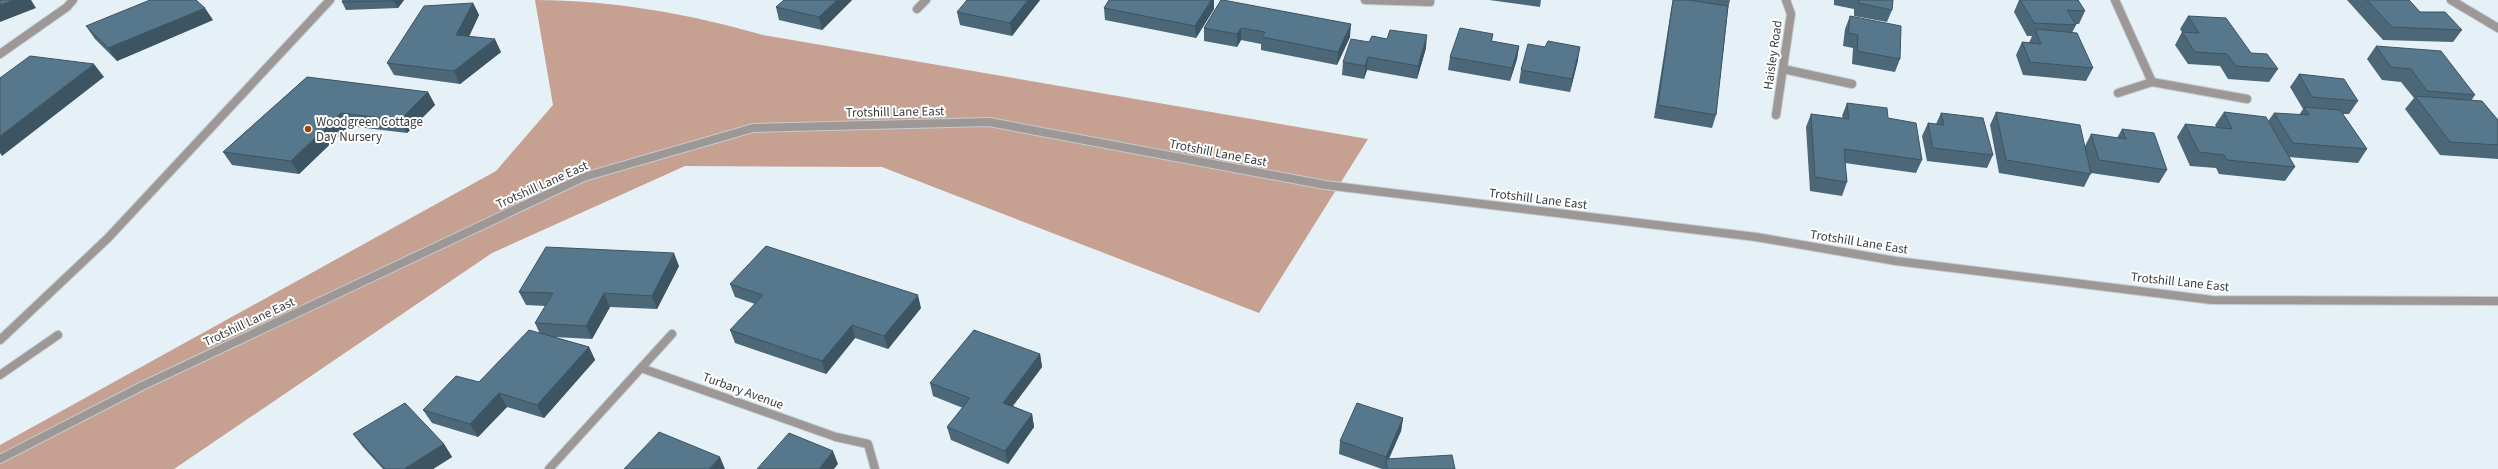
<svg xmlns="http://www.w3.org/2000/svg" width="2498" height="469" font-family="'Source Sans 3',sans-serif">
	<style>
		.forest { fill: #c6a192 }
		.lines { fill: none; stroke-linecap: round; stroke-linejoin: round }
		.lane-casing { stroke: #c3ccd2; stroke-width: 10 }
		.street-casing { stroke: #c3ccd2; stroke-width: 10 }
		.lane { stroke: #9d9896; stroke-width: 8 }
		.street { stroke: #9d9896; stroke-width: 8 }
		.wall { fill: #4b6778 }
		.shaded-wall { fill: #3d5462 }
		.building { fill: #57788c; stroke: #3d5462 }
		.poi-dot { fill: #a44107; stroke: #fff; stroke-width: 1.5 }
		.labels { text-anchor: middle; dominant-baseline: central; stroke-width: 4; stroke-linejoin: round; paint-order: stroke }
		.street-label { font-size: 13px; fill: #393d40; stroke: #fff }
		.poi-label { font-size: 13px; fill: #393d40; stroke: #fff; text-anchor: start }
	</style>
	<rect width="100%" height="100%" fill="#e5f0f7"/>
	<path class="forest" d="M 535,0 C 612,0 690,14 763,35 L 1368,139 L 1259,313 L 882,167 L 685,166 L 492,253 L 174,469 L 0,469 L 0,445 L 496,171 L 553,105 Z"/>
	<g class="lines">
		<defs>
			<g id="lane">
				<polyline points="1365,0 1430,2"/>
				<polyline points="917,9 926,0"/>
				<polyline points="1783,69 1852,84"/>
				<polyline points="2118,93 2152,82 2247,99"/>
				<polyline points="0,340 108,238 330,0"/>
				<polyline points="0,375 58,335"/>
				<polyline points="836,437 868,444 875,469"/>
			</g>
			<g id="street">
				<polyline points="1430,0 1430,2"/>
				<polyline points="2115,0 2152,82"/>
				<polyline points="2451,0 2498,28"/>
				<polyline points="0,54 67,7 73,0"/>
				<polyline points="1776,115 1791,14 1786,0"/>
				<polyline points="641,368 836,437"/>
				<polyline points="0,459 142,386 584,177 753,128 989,122 1325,185 1756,237 1896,261 2212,300 2498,301"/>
				<polyline points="549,469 672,334"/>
			</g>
		</defs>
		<use href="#lane" class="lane-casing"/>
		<use href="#street" class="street-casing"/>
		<use href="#lane" class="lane"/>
		<use href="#street" class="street"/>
	</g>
	<g class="wall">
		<polygon points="343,0 404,0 398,8 346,10 342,2"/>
		<polygon points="784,0 852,0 822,30 779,20 776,7"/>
		<polygon points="1040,0 1012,36 960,25 957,12"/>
		<polygon points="1221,0 1350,37 1337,65 1261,50 1261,44 1241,40 1237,47 1204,41 1204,28"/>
		<polygon points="1489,0 1541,0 1540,7"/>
		<polygon points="1673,0 1730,0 1728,9 1716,115 1712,128 1654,118 1671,10"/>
		<polygon points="1834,0 1893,0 1892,10 1887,22 1854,16 1854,9 1834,5"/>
		<polygon points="2019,0 2078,0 2085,11 2079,24 2075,24 2076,25 2072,33 2093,68 2086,81 2023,75 2016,55 2022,42 2029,43 2032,36 2027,36 2014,12"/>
		<polygon points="2347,0 2409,0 2420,12 2462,30 2453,42 2383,40"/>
		<polygon points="473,3 479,15 469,37 501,52 460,84 394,75 387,63"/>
		<polygon points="1104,8 1214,9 1196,38 1105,20"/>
		<polygon points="1850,16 1900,59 1895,72 1852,64 1853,48 1843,46 1845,29"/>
		<polygon points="2188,16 2278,69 2269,82 2228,79 2220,66 2188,64 2175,45 2182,32 2180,29"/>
		<polygon points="213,20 117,61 95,39 86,26"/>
		<polygon points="1493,34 1492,41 1519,46 1517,59 1510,81 1448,70 1450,57"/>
		<polygon points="1369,42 1426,48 1417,79 1367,70 1364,79 1342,75 1343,62"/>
		<polygon points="2376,46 2475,95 2471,101 2498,120 2498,159 2440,155 2405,109 2414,98 2401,82 2382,80 2367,59"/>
		<polygon points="1545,47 1578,60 1570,92 1519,83 1521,70"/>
		<polygon points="2299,74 2358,101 2349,114 2343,114 2367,149 2358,163 2289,157 2295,167 2285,181 2219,174 2216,168 2190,166 2177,137 2185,124 2216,127 2215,125 2224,112 2268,121 2274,113 2299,115 2303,109 2290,87"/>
		<polygon points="307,77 428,92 435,105 407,133 349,126 299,174 232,165 223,152"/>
		<polygon points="1847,103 1888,118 1922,160 1916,173 1845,163 1847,182 1842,196 1810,191 1806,127 1811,114 1843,118 1842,116"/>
		<polygon points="1996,112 2085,146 2091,134 2117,138 2122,129 2167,170 2159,183 2091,173 2084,187 1999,173 1990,125"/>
		<polygon points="1941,113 1993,155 1987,168 1927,161 1922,136 1928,123 1936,124"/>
		<polygon points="679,266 657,309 610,307 592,339 554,337 589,347 595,360 544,418 507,407 478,437 432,423 423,410 479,382 540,334 535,323 546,306 526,305 519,292"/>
		<polygon points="730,284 921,308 888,349 855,338 826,374 735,343 730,330 755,304 735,297"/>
		<polygon points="1040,354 1042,367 1013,406 1032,414 1034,427 1008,464 951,440 947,427 963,408 933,396 930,383"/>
		<polygon points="1403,418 1401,431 1389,459 1455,469 1382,469 1339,454 1340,441"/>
		<polygon points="353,434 444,444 452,457 433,469 383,469 363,447"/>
	</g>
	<g class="shaded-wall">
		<polygon points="14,0 31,0 36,8 0,22 0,5"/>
		<polygon points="395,0 404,0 398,8 394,1"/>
		<polygon points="837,0 852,0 822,30 819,17"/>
		<polygon points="1028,0 1040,0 1012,36 1010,23"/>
		<polygon points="1211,0 1214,0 1214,9 1196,38 1195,26"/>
		<polygon points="473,3 479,15 463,48 456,35"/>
		<polygon points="205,8 213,20 117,61 108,48"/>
		<polygon points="1351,24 1350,37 1337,65 1338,52"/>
		<polygon points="1241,28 1241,40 1237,47 1237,34"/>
		<polygon points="1427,35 1426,48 1417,79 1418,66"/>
		<polygon points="495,39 501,52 460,84 454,71"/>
		<polygon points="1519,46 1517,59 1510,81 1512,68"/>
		<polygon points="1580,47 1578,60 1570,92 1572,79"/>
		<polygon points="1368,57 1367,70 1364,79 1365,66"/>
		<polygon points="94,64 104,77 2,156 0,153 0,136"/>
		<polygon points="428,92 435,105 407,133 400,120"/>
		<polygon points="341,113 349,126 299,174 291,161"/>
		<polygon points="674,253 679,266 657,309 652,296"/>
		<polygon points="604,293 610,307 592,339 586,326"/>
		<polygon points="918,295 921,308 888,349 884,336"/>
		<polygon points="852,325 855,338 826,374 822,361"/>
		<polygon points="589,347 595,360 544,418 537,405"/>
		<polygon points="1040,354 1042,367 1005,416 1003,403"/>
		<polygon points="499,393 507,407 478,437 470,424"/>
		<polygon points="1032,414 1034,427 1008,464 1005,451"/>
		<polygon points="1403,418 1401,431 1386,464 1386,459 1384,469 1386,457"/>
		<polygon points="444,444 452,457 433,469 404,469"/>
		<polygon points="833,451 838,464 834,469 819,469"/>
		<polygon points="720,457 725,469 709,469"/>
	</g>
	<g class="building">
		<polygon points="0,0 14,0 0,5"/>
		<polygon points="150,0 196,0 205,8 108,48 86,26"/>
		<polygon points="343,0 395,0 394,1 342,2"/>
		<polygon points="784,0 837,0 819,17 776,7"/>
		<polygon points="967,0 1028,0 1010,23 957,12"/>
		<polygon points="1109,0 1211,0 1195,26 1104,8"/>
		<polygon points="1221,0 1223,0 1351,24 1338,52 1262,37 1265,32 1241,28 1237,34 1204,28"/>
		<polygon points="1673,0 1688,0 1728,6 1716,115 1658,105"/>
		<polygon points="1859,0 1893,0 1892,10 1858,3"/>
		<polygon points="2020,0 2078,0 2085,11 2067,10 2076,25 2034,23"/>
		<polygon points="2367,0 2409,0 2420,12 2445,12 2462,30 2392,27"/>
		<polygon points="473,3 456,35 495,39 454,71 387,63 424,6"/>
		<polygon points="1850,16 1901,26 1900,59 1857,51 1858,35 1848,33"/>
		<polygon points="2188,16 2226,18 2251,53 2267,54 2278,69 2236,66 2227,54 2195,52 2182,32 2199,33"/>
		<polygon points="1460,28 1493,34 1491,41 1519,46 1512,68 1450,57"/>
		<polygon points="2035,29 2077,33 2093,68 2030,62 2022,42 2041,44"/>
		<polygon points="1390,30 1427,35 1418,66 1368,57 1365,66 1343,62 1351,39 1369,42 1372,36 1387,39"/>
		<polygon points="1548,41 1580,47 1572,79 1521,70 1528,44 1545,47"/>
		<polygon points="2376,46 2441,51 2475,95 2427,91 2411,69 2391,67"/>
		<polygon points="30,56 94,64 0,136 0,78"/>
		<polygon points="2299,74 2344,79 2358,101 2312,97"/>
		<polygon points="307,77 428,92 400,120 341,113 291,161 223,152"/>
		<polygon points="2415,96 2482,101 2498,120 2498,145 2450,142"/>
		<polygon points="1847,103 1887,108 1888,118 1916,123 1922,160 1844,149 1847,182 1815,177 1811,114 1849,119"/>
		<polygon points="2304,107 2340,110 2367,149 2293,143 2274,113 2309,115"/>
		<polygon points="1996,112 2080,125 2091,174 2006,160"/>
		<polygon points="2224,112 2266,117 2295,167 2227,160 2224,155 2199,152 2185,124 2232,129"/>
		<polygon points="1941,113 1983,118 1993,155 1933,148 1928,123 1944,125"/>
		<polygon points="2122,129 2154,133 2167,170 2099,160 2091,134 2126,139"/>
		<polygon points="766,246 918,295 884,336 852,325 822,361 730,330 763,295 730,284"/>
		<polygon points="546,247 674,253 652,296 604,293 586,326 535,323 553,293 519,292"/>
		<polygon points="529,330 589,347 537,405 499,393 470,424 423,410 456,376 479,382"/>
		<polygon points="974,330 1040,354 1003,403 1032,414 1005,451 947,427 970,398 930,383"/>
		<polygon points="405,403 444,444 404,469 385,469 353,434"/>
		<polygon points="1357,403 1403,418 1386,457 1340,441"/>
		<polygon points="659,432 720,457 709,469 624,469"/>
		<polygon points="789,433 833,451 819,469 757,469"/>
		<polygon points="1452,455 1455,469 1387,469 1386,459"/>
	</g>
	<circle class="poi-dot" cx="308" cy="129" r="4"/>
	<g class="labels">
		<g class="street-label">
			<text transform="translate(1773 55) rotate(-82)">Haisley Road</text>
			<text transform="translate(895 112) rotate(-1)">Trotshill Lane East</text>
			<text transform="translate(1218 153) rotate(11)">Trotshill Lane East</text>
			<text transform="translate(542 185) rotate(-24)">Trotshill Lane East</text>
			<text transform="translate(1538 199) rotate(7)">Trotshill Lane East</text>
			<text transform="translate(1859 242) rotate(9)">Trotshill Lane East</text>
			<text transform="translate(2180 282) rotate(6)">Trotshill Lane East</text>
			<text transform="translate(249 322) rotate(-25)">Trotshill Lane East</text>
			<text transform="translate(743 391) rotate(20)">Turbary Avenue</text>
		</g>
		<g class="poi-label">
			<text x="316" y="122">Woodgreen Cottage<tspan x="316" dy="15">Day Nursery</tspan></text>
		</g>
	</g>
</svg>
